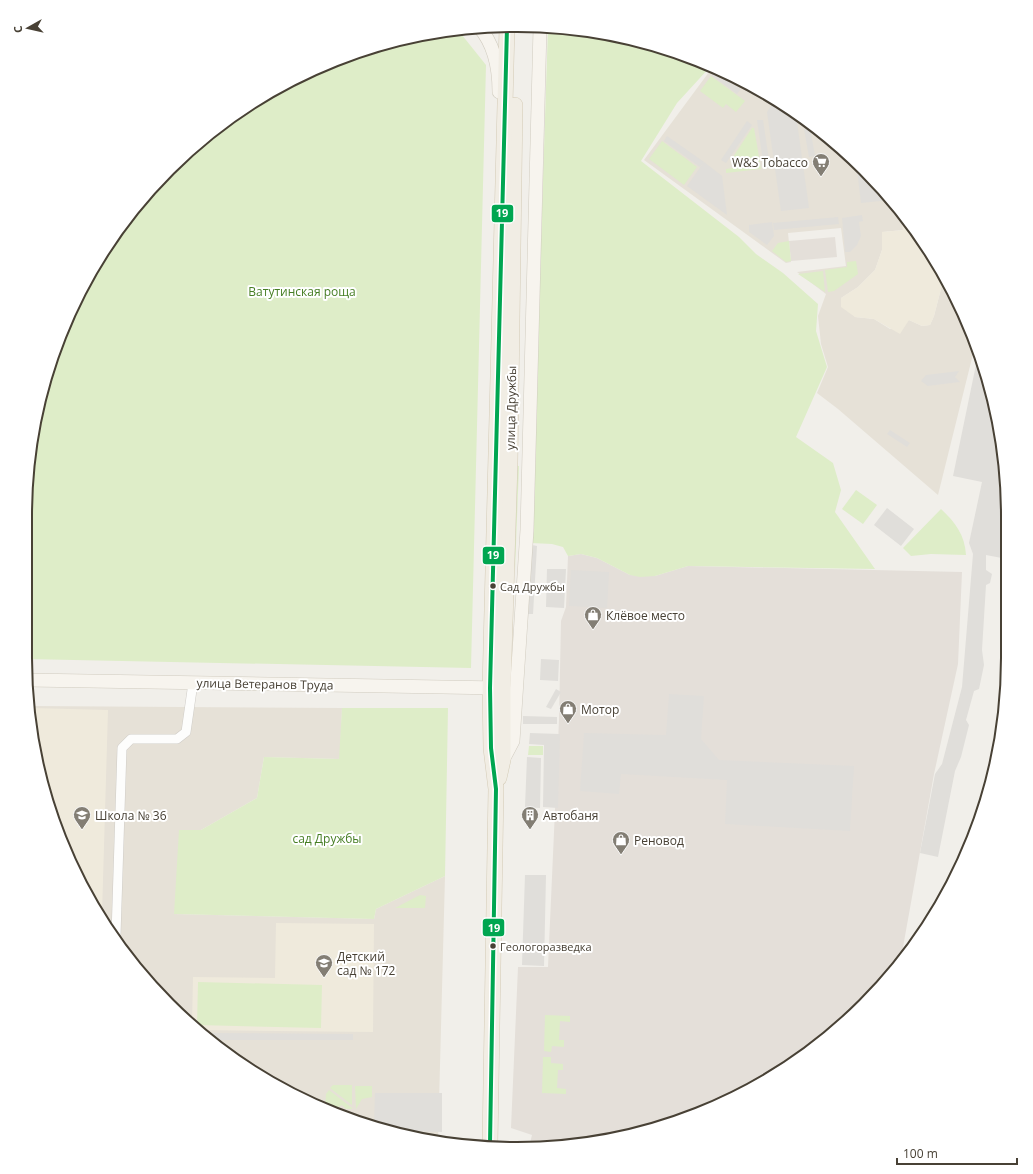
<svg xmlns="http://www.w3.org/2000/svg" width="1033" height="1174" font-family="'Open Sans',sans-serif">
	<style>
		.residential { fill: #e6e1d7 }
		.industrial { fill: #e4dfd9 }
		.education { fill: #efeadc }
		.green { fill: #deedc8 }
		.parking { fill: #e0deda }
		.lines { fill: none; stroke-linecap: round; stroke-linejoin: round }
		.street-casing { stroke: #cfccc7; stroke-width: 10 }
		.secondary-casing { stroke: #d1ccc0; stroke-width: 14 }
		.primary-casing { stroke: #d4cbb6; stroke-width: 16 }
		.street { stroke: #fdfdfc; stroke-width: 9 }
		.secondary { stroke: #f7f4ee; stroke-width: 13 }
		.primary { stroke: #f1ede4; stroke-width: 15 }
		.bus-1-casing { stroke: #fff; stroke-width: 7 }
		.bus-1 { stroke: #00a651; stroke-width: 4 }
		.bus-dot { fill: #484135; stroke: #fff; stroke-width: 1.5 }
		.labels { text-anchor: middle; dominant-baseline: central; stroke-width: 4; stroke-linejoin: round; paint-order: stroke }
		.bus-label { font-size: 11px; fill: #484135; stroke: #fff; text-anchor: start }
		.poi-label { font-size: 12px; fill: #484135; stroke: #fff; text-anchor: start }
		.park-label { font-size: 12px; fill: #467e24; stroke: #fff }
		.street-label { font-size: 12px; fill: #484135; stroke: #fff }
		.rim { fill: none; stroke: #484135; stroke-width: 2 }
		.line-badge { stroke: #fff; stroke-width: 1.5 }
		.badge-label { font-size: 11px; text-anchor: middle; font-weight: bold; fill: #fff }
	</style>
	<rect width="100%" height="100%" fill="#f1efea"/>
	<g class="residential">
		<polygon points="712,68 762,91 840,147 908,220 902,221 903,230 882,232 882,250 875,270 858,287 841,298 855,317 874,319 890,329 909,320 922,326 930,325 934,316 944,277 957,299 975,346 938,495 838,409 817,393 828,367 821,344 818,316 826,294 797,272 846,266 841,228 788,233 791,262 786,263 644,160"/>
		<polygon points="31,706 342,708 340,759 264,757 257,798 201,830 174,914 374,919 376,909 445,876 438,1141 421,1140 328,1111 217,1048 147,981 76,875 42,784"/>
	</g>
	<g class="industrial">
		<polygon points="835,237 837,257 791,261 789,241"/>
		<polygon points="581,554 597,558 630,575 655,576 688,566 962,572 958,664 934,774 900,964 840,1027 734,1098 644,1132 548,1148 529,1147 532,1135 511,1128 518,967 548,967 559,720 561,621 566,607 568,556"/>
	</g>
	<g class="education">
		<polygon points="908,220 944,277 934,316 930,325 922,326 909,320 900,334 874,319 855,317 841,307 841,298 858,287 875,270 882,250 882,232 903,230 902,221"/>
		<polygon points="32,708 108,710 102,914 76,875 42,784"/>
		<polygon points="276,923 374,924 373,1032 199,1030 192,1024 193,977 275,978"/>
	</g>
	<g class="green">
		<polygon points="548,28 580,29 674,51 710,67 677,103 641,161 739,237 756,254 783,273 818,304 816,331 827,367 796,437 833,463 841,490 835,512 875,569 688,566 655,576 640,577 630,575 597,558 581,554 568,556 563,547 552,544 531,543"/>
		<polygon points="458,30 486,65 471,668 25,659 26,485 34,421 62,329 91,271 147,193 217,127 299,76 389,42"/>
		<polygon points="711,76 745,101 736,112 726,104 723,108 700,91"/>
		<polygon points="752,128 754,128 760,162 735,165 733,157"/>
		<polygon points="662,141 697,167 684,185 649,159"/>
		<polygon points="760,164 761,169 726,173 726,169"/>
		<polygon points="789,241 791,261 786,262 772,251 778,243"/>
		<polygon points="856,261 858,274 834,291 828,292 825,270 847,267 847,262"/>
		<polygon points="823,271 825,292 798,274"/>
		<polygon points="515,466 519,466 515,570 512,551"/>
		<polygon points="856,490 877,505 863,524 842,509"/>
		<path d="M 941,509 C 955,522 965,535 966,555 L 931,554 L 911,556 L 903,548 Z"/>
		<polygon points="342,708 448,708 445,876 376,909 374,919 174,914 179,830 201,830 257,798 264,757 339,759"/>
		<polygon points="529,746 543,746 543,755 528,755"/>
		<polygon points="420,895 426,896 425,908 395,908"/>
		<polygon points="198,982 322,985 321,1028 197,1025"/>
		<polygon points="545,1015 570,1016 570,1022 560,1021 559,1040 564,1040 564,1047 552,1046 551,1052 544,1051"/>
		<polygon points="543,1057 551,1057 551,1063 563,1064 563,1070 558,1070 557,1088 566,1089 566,1094 542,1093"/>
		<polygon points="333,1085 352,1085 352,1105 330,1088"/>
		<polygon points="355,1086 372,1086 372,1097 362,1099 356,1109"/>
		<polygon points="329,1090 352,1108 352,1109 346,1109 342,1105 335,1109 325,1108 326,1094"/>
	</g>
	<g class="parking">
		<polygon points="715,70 741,89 737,94 711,75"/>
		<polygon points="775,100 796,115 809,208 781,211 767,112"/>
		<polygon points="757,120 763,120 770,167 764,168"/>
		<polygon points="747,121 752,125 726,163 721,160"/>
		<polygon points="810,128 815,156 809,157 804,129"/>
		<polygon points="667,136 704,162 700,167 664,141"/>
		<polygon points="704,162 722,176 727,215 687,186"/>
		<polygon points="860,168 890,200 861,203 857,169"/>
		<polygon points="862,215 863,221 859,222 861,236 857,245 850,252 845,252 842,218"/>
		<polygon points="838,217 839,224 774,230 773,223"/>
		<polygon points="772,222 774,236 767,245 749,232 749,225"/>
		<polygon points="978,355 991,389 1007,485 1007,559 986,555 986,570 992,574 990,583 986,585 982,650 984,665 979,689 974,691 966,720 969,725 961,757 955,771 938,857 920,853 935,774 942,764 962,687 973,554 969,543 982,482 953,476"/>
		<polygon points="959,371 955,377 960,382 928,386 921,381 926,375"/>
		<polygon points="890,430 910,443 907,447 887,434"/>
		<polygon points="887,508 914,529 901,546 874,525"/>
		<polygon points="532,545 537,546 533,614 528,614"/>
		<polygon points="547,569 566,569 564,608 546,607"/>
		<polygon points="571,570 609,572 607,608 569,606"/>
		<polygon points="541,659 559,660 558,681 540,680"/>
		<polygon points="556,689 561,692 551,709 546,707"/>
		<polygon points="669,694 704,696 701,739 719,760 854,766 850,831 725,824 727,780 621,774 619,794 580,791 584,733 666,735"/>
		<polygon points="523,716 557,717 557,724 523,724"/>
		<polygon points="530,733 560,734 558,808 543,807 544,745 529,744"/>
		<polygon points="527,757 541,758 540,808 525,807"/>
		<polygon points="525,875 546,875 544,966 522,965"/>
		<polygon points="202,1033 353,1034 353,1040 209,1040"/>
		<polygon points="375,1093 442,1093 442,1132 393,1131 374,1125"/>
	</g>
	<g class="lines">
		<defs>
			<polyline id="street" points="116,935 122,748 131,739 177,739 186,732 193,683"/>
			<g id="secondary">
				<path d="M 479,27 C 495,45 499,69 499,92"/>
				<polyline points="28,680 500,688"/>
				<polyline points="503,760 513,741 527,530 540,28"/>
			</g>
			<g id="primary">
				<polyline points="499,778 503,760 503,688 510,463 515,105"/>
				<polyline points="490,1144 496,789 491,748 490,688 507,27"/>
			</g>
		</defs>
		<use href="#street" class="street-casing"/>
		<use href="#secondary" class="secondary-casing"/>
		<use href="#primary" class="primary-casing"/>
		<use href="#street" class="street"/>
		<use href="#secondary" class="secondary"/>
		<use href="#primary" class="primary"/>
		<defs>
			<polyline id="bus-1" points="490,1144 496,789 491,748 490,688 507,27"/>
		</defs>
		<use href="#bus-1" class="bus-1-casing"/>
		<use href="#bus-1" class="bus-1"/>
	</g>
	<defs>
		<symbol id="supermarket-pin" viewBox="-11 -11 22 30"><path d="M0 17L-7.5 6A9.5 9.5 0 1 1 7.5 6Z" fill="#837e74" stroke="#fff"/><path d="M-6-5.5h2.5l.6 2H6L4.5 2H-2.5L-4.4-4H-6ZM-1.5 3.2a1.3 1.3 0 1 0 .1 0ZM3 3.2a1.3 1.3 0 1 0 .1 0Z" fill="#fff"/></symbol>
		<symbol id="shop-pin" viewBox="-11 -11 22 30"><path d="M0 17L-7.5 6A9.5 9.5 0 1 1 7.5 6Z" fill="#837e74" stroke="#fff"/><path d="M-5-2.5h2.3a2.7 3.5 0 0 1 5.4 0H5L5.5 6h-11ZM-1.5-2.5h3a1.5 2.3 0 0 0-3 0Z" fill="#fff"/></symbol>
		<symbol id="school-pin" viewBox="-11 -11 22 30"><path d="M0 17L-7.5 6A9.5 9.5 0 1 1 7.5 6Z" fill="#837e74" stroke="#fff"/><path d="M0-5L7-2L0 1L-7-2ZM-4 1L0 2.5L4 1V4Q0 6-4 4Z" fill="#fff"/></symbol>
		<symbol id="building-pin" viewBox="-11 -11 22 30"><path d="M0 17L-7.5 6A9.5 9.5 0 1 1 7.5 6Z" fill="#837e74" stroke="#fff"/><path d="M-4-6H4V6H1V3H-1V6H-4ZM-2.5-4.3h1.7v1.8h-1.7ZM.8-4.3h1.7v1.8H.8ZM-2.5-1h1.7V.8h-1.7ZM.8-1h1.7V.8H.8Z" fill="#fff"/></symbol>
	</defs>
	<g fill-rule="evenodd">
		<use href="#supermarket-pin" x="811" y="152" width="20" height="27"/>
		<use href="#shop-pin" x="583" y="605" width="20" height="27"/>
		<use href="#shop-pin" x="558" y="699" width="20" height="27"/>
		<use href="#school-pin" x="72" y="805" width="20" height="27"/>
		<use href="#building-pin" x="520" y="805" width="20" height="27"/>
		<use href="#shop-pin" x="611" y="830" width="20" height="27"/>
		<use href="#school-pin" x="314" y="953" width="20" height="27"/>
	</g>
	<g class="bus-dot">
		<circle cx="493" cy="586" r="3.5"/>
		<circle cx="493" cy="946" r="3.5"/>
	</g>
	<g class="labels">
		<g class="bus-label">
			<text x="500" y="586">Сад Дружбы</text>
			<text x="500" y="946">Геологоразведка</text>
		</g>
		<g class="poi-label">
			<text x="808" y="162" text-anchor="end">W&amp;S Tobacco</text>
			<text x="606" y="615">Клёвое место</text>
			<text x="581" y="709">Мотор</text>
			<text x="95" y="815">Школа № 36</text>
			<text x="543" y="815">Автобаня</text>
			<text x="634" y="840">Реновод</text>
			<text x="337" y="956">Детский<tspan x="337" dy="14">сад № 172</tspan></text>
		</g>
		<g class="park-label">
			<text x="302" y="291">Ватутинская роща</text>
			<text x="327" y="838">сад Дружбы</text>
		</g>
		<g class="street-label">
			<text transform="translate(511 408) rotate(-89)">улица Дружбы</text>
			<text transform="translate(265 684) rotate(1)">улица Ветеранов Труда</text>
		</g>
	</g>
	<path d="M0 0H1033V1174H0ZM516 32H517A484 484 0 0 1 1001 516V658A484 484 0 0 1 517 1142H516A484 484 0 0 1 32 658V516A484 484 0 0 1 516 32Z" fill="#fff" fill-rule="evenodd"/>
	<path class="rim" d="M516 32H517A484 484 0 0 1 1001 516V658A484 484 0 0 1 517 1142H516A484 484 0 0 1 32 658V516A484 484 0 0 1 516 32Z"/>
	<g class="line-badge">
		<rect x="491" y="204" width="23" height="19" rx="4" fill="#00a651"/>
		<rect x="482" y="546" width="23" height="19" rx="4" fill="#00a651"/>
		<rect x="482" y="918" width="23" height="19" rx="4" fill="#00a651"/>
	</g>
	<g class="badge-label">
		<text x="502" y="217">19</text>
		<text x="493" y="559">19</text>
		<text x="494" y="932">19</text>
	</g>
	<g transform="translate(28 28) rotate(262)" stroke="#ffffff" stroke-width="3" paint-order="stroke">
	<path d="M0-3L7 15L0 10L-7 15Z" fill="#484135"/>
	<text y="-6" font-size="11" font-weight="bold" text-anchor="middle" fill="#484135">С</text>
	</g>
	<path d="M897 1158v6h120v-6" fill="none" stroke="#484135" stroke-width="2"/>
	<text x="903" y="1158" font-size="12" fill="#484135" stroke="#ffffff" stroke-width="3" paint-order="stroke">100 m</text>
</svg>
